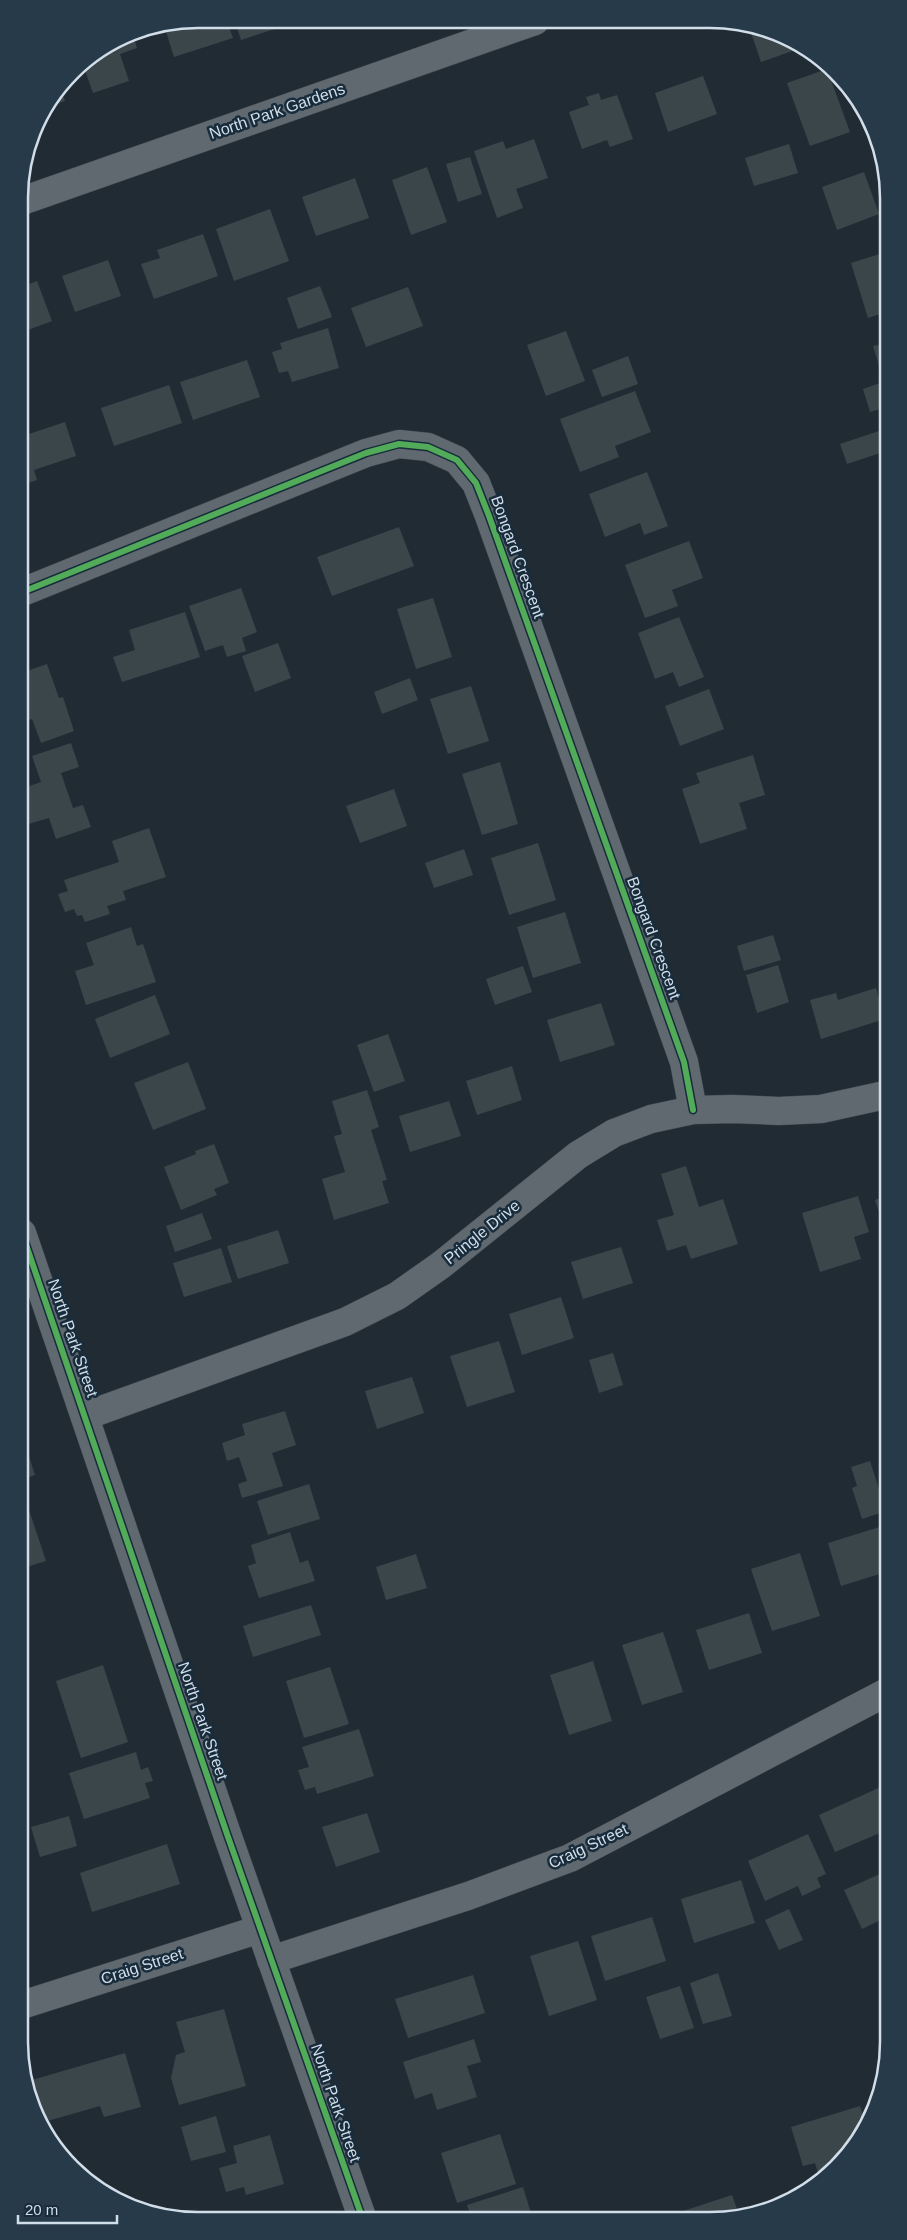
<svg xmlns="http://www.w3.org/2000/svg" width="907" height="2240" font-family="Arial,sans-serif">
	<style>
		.building { fill: #3b464b }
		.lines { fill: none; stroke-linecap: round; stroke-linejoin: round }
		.minor-casing { stroke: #3f4850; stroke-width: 29 }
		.tertiary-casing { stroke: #3f4850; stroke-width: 29 }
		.minor { stroke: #616970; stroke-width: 28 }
		.tertiary { stroke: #616970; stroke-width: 28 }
		.cycleway-casing { stroke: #182c3c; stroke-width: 9 }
		.cycleway { stroke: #51ab58; stroke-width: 6 }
		.labels { text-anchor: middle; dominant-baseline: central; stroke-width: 5; stroke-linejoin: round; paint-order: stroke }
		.street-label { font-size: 16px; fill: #d1dde8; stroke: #182c3c }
		.rim { fill: none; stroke: #d1dde8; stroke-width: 2.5 }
	</style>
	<rect width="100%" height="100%" fill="#202b34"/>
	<g class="building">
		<polygon points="198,19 226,19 233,38 174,57 164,25"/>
		<polygon points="234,19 285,19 287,25 241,40"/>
		<polygon points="748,24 798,49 761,62"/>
		<polygon points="132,32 137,48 120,54 129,81 93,93 82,62"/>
		<polygon points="827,69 850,132 810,146 787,83"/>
		<polygon points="703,76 717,114 668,132 655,93"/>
		<polygon points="60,88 65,101 46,107"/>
		<polygon points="599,93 601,100 617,95 633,139 610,147 607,140 582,149 569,112 589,105 586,97"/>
		<polygon points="534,139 548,178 516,189 523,208 497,218 474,151 503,141 506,149"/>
		<polygon points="789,144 798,173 754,186 745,158"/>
		<polygon points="470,157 482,194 458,202 446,164"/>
		<polygon points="427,167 447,222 411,235 392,180"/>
		<polygon points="864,172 879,214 837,230 822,187"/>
		<polygon points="355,178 369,218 316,236 302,197"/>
		<polygon points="270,209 289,261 234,281 216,229"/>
		<polygon points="203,234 218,276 154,299 141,264 160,258 157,250"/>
		<polygon points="883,253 883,313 868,318 851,263"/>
		<polygon points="108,260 121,296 75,312 62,276"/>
		<polygon points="37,281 52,321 20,333 19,288"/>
		<polygon points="320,286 332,317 298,329 287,298"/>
		<polygon points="408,287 423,326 366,347 351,308"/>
		<polygon points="328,328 339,368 292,382 288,371 279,373 272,352 282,349 280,343"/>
		<polygon points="566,331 585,381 546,396 527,345"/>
		<polygon points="883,344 883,376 882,376 873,346"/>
		<polygon points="628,356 638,384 602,397 592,370"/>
		<polygon points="247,360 260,397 193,420 180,382"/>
		<polygon points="883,382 883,408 870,412 863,389"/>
		<polygon points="169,385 182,423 114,446 101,408"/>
		<polygon points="635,391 651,432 615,446 619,457 580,472 560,419"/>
		<polygon points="65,422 76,456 34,470 37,480 20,486 20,437"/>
		<polygon points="879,431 883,452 847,464 840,444"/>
		<polygon points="647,472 668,526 644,535 640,523 605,537 589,494"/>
		<polygon points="399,527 414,566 332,596 317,557"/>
		<polygon points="689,541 703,578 672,590 678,606 645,618 625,565"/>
		<polygon points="241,588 257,632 242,638 246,651 227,657 223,645 205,651 189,606"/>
		<polygon points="433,598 452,657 416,669 397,609"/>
		<polygon points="185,612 200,657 122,682 113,657 135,650 129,630"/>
		<polygon points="679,617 704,677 679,687 673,672 655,679 638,633"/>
		<polygon points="278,643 291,678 255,692 242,656"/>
		<polygon points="47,664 59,698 63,697 74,731 41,743 32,719 21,723 21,673"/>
		<polygon points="410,678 418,700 382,714 374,692"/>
		<polygon points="471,686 489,741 448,754 430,699"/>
		<polygon points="709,689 724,729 680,746 665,706"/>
		<polygon points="71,743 79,767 61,773 73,808 83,805 91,827 56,839 49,818 25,825 21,813 21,789 41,782 32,756"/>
		<polygon points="753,755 765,795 739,803 747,829 700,844 682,789 700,783 696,773"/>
		<polygon points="500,762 518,824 482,835 462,774"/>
		<polygon points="394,789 407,826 360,843 346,806"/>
		<polygon points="149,828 166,877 123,891 126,900 107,906 110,914 85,922 82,915 77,916 74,909 65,912 58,894 68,891 64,880 119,862 112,841"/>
		<polygon points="538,843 556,900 509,915 491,858"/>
		<polygon points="464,849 473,875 434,888 425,863"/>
		<polygon points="565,912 581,963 533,978 517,927"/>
		<polygon points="131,927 137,946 143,944 156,982 86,1005 75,971 94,965 86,943"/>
		<polygon points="773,935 781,960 744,971 737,946"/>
		<polygon points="778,965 789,1002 757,1013 746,975"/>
		<polygon points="523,966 532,992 495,1005 486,979"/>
		<polygon points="876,988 885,1019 821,1039 810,1000 836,993 838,1000"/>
		<polygon points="155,995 170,1034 110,1058 95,1019"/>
		<polygon points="601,1003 615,1045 560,1062 547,1020"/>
		<polygon points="388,1034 405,1081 374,1092 357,1045"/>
		<polygon points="188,1062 206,1109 153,1130 134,1083"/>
		<polygon points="512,1066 522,1100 477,1115 466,1081"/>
		<polygon points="367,1090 379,1127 371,1130 387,1180 382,1181 389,1203 334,1220 322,1179 345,1172 334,1136 342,1134 332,1101"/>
		<polygon points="449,1101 461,1136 410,1152 399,1116"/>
		<polygon points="214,1144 229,1183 214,1189 217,1195 181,1210 164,1167 196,1154 195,1151"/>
		<polygon points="686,1166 699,1207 723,1199 738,1244 691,1259 686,1245 667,1251 657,1220 674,1215 661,1174"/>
		<polygon points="858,1196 869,1232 854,1237 861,1259 820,1272 802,1213"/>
		<polygon points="885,1196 885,1230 875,1200"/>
		<polygon points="202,1213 212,1239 175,1252 166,1226"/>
		<polygon points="278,1230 289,1263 238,1279 227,1246"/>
		<polygon points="621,1247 633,1283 583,1299 571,1262"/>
		<polygon points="221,1248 232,1282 184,1297 173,1263"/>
		<polygon points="561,1297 574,1338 522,1355 509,1314"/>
		<polygon points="499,1341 515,1392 467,1407 450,1356"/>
		<polygon points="613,1353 623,1385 599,1393 589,1360"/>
		<polygon points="412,1377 424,1413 377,1429 365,1391"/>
		<polygon points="285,1411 296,1445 272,1453 283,1486 242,1498 238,1484 247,1481 239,1457 227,1461 222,1443 245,1435 242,1424"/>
		<polygon points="23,1438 35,1475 23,1479"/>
		<polygon points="870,1461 886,1511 862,1519 852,1488 857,1486 851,1467"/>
		<polygon points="309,1484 320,1519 268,1535 257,1501"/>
		<polygon points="26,1501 46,1561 23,1568 23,1502"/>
		<polygon points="886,1525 886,1572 841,1586 828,1543"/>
		<polygon points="290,1532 300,1563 308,1560 315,1581 259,1598 248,1566 256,1563 251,1545"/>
		<polygon points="800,1553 820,1616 772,1631 751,1569"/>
		<polygon points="416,1554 427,1588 386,1600 376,1567"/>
		<polygon points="311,1605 321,1635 253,1657 243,1626"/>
		<polygon points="749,1613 762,1653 709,1670 696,1630"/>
		<polygon points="663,1632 683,1692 642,1705 622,1645"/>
		<polygon points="593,1661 612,1721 569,1735 550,1675"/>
		<polygon points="103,1665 128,1742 81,1758 56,1681"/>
		<polygon points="330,1667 349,1724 304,1738 286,1681"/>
		<polygon points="359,1729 374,1776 317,1794 315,1787 305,1790 298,1770 309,1767 302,1747"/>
		<polygon points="136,1752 141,1770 148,1767 153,1781 145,1783 150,1798 84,1819 69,1773"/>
		<polygon points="885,1785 887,1830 835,1852 819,1815"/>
		<polygon points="367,1813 380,1852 336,1867 322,1827"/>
		<polygon points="69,1816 77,1846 40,1857 31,1827"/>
		<polygon points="808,1834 826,1874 817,1878 821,1887 802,1896 798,1886 765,1901 748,1861"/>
		<polygon points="167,1844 180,1884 92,1912 80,1873"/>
		<polygon points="880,1874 887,1890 887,1917 862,1929 844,1890"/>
		<polygon points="741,1880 755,1923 694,1943 681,1899"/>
		<polygon points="789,1909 803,1940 779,1950 765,1920"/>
		<polygon points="652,1917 666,1961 605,1981 591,1936"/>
		<polygon points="578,1941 597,2000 549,2016 530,1956"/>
		<polygon points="718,1973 732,2016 703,2024 690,1983"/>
		<polygon points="473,1975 485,2013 408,2038 395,1999"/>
		<polygon points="680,1986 694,2028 660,2039 646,1997"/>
		<polygon points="224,2009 246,2086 179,2105 171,2078 176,2055 185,2052 176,2022"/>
		<polygon points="474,2039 481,2062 467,2066 477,2097 437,2110 432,2093 415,2099 403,2062"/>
		<polygon points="125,2053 141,2107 104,2117 100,2106 44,2122 25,2088 25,2082"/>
		<polygon points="860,2106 866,2124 844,2160 820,2180 815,2163 803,2166 791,2127"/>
		<polygon points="216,2116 226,2152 191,2161 181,2127"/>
		<polygon points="500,2134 516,2184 457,2203 441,2153"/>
		<polygon points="270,2135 284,2184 246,2195 244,2187 226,2192 219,2168 237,2163 233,2146"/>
		<polygon points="523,2187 532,2216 471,2216 467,2205"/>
		<polygon points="732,2195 739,2215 685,2216 683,2211"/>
		<polygon points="765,2207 766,2211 755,2215 740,2215"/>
	</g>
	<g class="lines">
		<defs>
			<g id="minor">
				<polyline points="20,593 366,453 399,444 428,447 457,460 476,483 489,516 684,1062 693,1110"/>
				<polyline points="85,1416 345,1322 397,1296 441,1265 578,1155 614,1133 651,1119 693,1110 733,1109 779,1111 821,1109 885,1095"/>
				<polyline points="271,1960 468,1896 570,1858 887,1692"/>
				<polyline points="25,2004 260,1929"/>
			</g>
			<g id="tertiary">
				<polyline points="19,202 535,21"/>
				<polyline points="22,1233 227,1834 362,2217"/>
			</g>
		</defs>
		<use href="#minor" class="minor-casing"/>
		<use href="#tertiary" class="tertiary-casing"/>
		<use href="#minor" class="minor"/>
		<use href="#tertiary" class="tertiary"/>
		<defs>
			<g id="cycleway">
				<polyline points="20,593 366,453 399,444 428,447 457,460 476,483 489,516 684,1062 693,1110"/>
				<polyline points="22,1233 227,1834 362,2217"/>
			</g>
		</defs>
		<use href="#cycleway" class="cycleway-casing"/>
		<use href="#cycleway" class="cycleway"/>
	</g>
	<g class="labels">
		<g class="street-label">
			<text transform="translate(277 111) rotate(-19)">North Park Gardens</text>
			<text transform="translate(518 557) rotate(70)">Bongard Crescent</text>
			<text transform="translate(654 938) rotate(70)">Bongard Crescent</text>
			<text transform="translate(482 1232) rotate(-39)">Pringle Drive</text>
			<text transform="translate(73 1338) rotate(71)">North Park Street</text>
			<text transform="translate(203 1721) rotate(71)">North Park Street</text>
			<text transform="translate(588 1846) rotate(-25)">Craig Street</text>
			<text transform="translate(142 1966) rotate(-18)">Craig Street</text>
			<text transform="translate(336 2103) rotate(71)">North Park Street</text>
		</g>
	</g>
	<path d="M0 0H907V2240H0ZM198 28H710A170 170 0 0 1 880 198V2042A170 170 0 0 1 710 2212H198A170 170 0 0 1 28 2042V198A170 170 0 0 1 198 28Z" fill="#273a4a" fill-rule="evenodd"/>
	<path class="rim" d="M198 28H710A170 170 0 0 1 880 198V2042A170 170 0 0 1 710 2212H198A170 170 0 0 1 28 2042V198A170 170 0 0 1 198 28Z"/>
	<path d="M18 2215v8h99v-8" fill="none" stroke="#d1dde8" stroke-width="2.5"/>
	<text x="25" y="2215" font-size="15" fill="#d1dde8" stroke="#182c3c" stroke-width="4" paint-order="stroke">20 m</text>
</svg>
